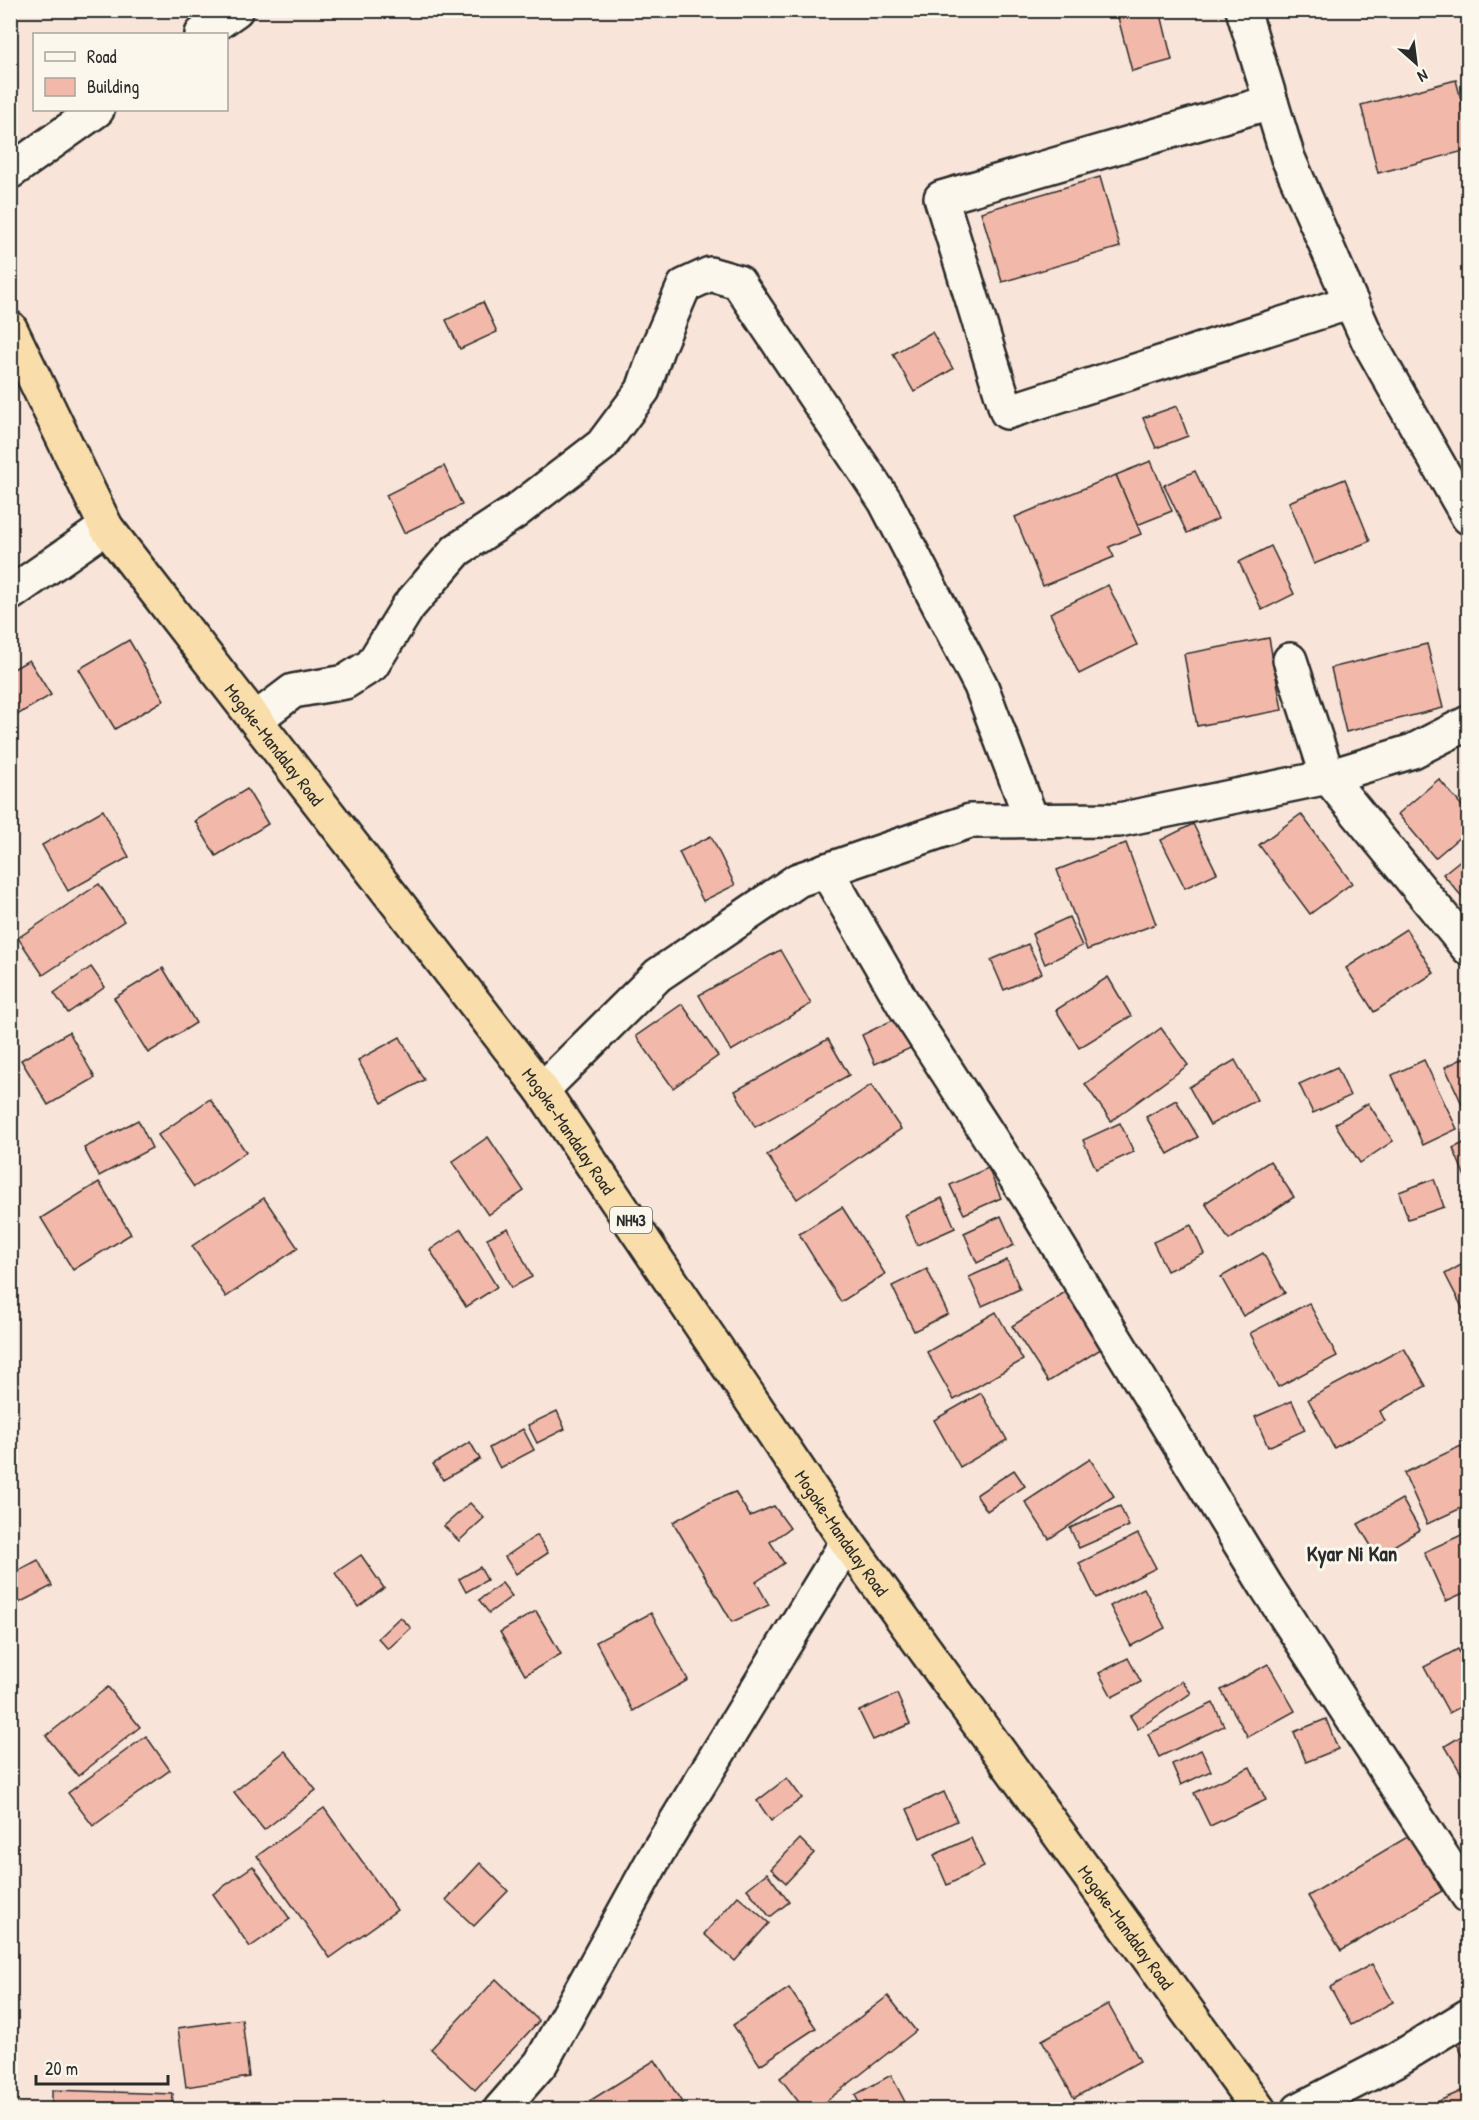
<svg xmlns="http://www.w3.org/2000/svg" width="1479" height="2120" font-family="'Patrick Hand',sans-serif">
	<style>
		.building { fill: #f2b9aa; stroke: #2b2b2b; stroke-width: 1.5 }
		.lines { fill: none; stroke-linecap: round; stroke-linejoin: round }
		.minor-casing { stroke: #2b2b2b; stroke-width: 38 }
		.highway-casing { stroke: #2b2b2b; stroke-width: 38 }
		.minor { stroke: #fbf7ec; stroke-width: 33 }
		.highway { stroke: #f9deab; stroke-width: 33 }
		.labels { text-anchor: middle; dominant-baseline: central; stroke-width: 6; stroke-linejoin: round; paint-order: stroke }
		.shield { fill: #fbf7ec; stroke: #696865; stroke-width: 1.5 }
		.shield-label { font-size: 16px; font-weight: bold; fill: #2b2b2b }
		.street-label { font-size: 18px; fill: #2b2b2b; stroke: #fbf7ec }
		.quarter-label { font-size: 21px; font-weight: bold; fill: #2b2b2b; stroke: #fbf7ec }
	</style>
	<rect width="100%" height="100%" fill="#f8e4d8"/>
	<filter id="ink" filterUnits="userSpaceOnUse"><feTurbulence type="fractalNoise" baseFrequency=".0167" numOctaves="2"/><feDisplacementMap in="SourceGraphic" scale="12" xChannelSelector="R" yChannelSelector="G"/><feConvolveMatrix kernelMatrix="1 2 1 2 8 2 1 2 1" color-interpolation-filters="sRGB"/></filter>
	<g filter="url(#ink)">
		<g class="building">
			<polygon points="1116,10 1160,10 1172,60 1132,71"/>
			<polygon points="1456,80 1468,126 1468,150 1378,173 1361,105"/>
			<polygon points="1100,177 1120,247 1002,282 981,212"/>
			<polygon points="483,302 497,332 460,349 446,320"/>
			<polygon points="932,332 953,369 914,392 893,354"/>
			<polygon points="1177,406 1188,436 1156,448 1143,418"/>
			<polygon points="1151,461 1172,511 1137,525 1116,475"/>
			<polygon points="444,466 462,505 404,533 386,495"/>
			<polygon points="1195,471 1218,519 1187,533 1164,485"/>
			<polygon points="1116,475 1141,534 1109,547 1114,557 1043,586 1015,517"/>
			<polygon points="1345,479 1370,541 1314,564 1289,502"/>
			<polygon points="1271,546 1294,594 1262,610 1239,562"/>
			<polygon points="1108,585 1137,645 1079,674 1050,613"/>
			<polygon points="1269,638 1282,710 1197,726 1184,654"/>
			<polygon points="129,640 164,700 115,729 79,669"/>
			<polygon points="1427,644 1443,708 1346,732 1331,668"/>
			<polygon points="29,660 51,695 12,718 10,671"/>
			<polygon points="1439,779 1468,813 1468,830 1435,858 1398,814"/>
			<polygon points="247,789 268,824 216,856 195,821"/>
			<polygon points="103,810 129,857 68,891 42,845"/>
			<polygon points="1301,814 1352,883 1310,914 1259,845"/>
			<polygon points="1193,824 1217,873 1185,888 1161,840"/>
			<polygon points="711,836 735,885 703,901 679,852"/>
			<polygon points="1126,843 1156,924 1087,950 1057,870"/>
			<polygon points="1468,854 1468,904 1443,874"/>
			<polygon points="99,884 124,921 43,975 18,938"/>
			<polygon points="1069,917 1082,946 1045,964 1032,934"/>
			<polygon points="1406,929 1434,973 1374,1012 1346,968"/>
			<polygon points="1028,944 1042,973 1004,990 991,960"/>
			<polygon points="780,950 811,1004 731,1051 699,995"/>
			<polygon points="91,967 105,987 68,1013 54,993"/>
			<polygon points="163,968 196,1023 148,1053 114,998"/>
			<polygon points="1108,977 1131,1016 1079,1048 1056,1010"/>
			<polygon points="682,1004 718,1056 673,1088 636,1036"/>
			<polygon points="899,1017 913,1047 875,1064 862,1035"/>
			<polygon points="1161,1028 1188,1065 1111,1121 1085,1084"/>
			<polygon points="69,1032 95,1078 48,1105 21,1060"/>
			<polygon points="400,1037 424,1080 382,1103 358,1060"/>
			<polygon points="828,1039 849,1075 755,1127 735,1091"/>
			<polygon points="1468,1056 1468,1115 1467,1115 1445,1067"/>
			<polygon points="1235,1060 1257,1100 1210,1125 1189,1087"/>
			<polygon points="1424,1060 1457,1129 1423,1145 1392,1075"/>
			<polygon points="1337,1067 1350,1096 1313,1113 1299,1084"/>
			<polygon points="871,1085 901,1129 797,1199 767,1155"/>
			<polygon points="210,1099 246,1152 194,1187 158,1135"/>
			<polygon points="1176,1100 1198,1137 1168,1154 1146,1117"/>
			<polygon points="1368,1103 1393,1141 1360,1163 1335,1124"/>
			<polygon points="138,1120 152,1148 99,1176 84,1148"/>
			<polygon points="1120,1123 1134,1152 1096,1169 1083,1140"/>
			<polygon points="488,1137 524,1191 488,1215 452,1162"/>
			<polygon points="1468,1141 1468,1184 1453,1148"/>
			<polygon points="1270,1161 1294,1197 1229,1240 1205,1203"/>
			<polygon points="988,1168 1001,1198 964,1214 950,1185"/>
			<polygon points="1434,1179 1444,1207 1408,1219 1399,1192"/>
			<polygon points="99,1182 131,1234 73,1270 41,1218"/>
			<polygon points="264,1198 298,1248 226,1297 192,1246"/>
			<polygon points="942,1198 955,1228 917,1245 905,1215"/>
			<polygon points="842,1207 885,1274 841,1302 799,1234"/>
			<polygon points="1001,1216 1014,1245 977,1263 964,1233"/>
			<polygon points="1191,1225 1204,1254 1167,1271 1153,1242"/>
			<polygon points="508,1228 532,1277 511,1288 487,1238"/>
			<polygon points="461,1229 497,1287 466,1307 430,1250"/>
			<polygon points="1263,1253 1285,1293 1243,1316 1221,1277"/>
			<polygon points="1007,1260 1020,1289 982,1306 969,1277"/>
			<polygon points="1468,1261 1468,1319 1445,1274"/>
			<polygon points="927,1269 948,1314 914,1331 892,1286"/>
			<polygon points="1076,1285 1112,1342 1048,1382 1012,1326"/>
			<polygon points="1309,1303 1337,1356 1278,1387 1250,1333"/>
			<polygon points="996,1312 1023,1360 954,1400 927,1352"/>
			<polygon points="1404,1348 1426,1386 1380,1411 1385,1421 1334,1448 1308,1399"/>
			<polygon points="981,1393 1007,1440 960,1467 934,1420"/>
			<polygon points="1292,1401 1305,1430 1268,1447 1255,1417"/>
			<polygon points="557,1411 565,1429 537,1443 528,1425"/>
			<polygon points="523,1429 534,1450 500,1468 489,1448"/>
			<polygon points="470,1442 480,1459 443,1480 433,1464"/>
			<polygon points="1461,1446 1468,1463 1468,1505 1427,1524 1404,1473"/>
			<polygon points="1090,1459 1114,1496 1049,1539 1025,1502"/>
			<polygon points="1014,1470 1025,1486 987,1511 976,1495"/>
			<polygon points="735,1492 750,1516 774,1506 790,1528 770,1542 784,1563 756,1582 769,1605 732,1622 673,1522 710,1502"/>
			<polygon points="1402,1499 1420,1530 1377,1556 1358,1524"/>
			<polygon points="470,1503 484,1518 459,1541 444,1526"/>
			<polygon points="1120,1506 1129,1526 1079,1548 1070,1528"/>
			<polygon points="1468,1532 1468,1591 1446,1601 1424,1552"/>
			<polygon points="1138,1534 1156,1568 1096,1598 1079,1563"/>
			<polygon points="537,1535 548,1553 516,1574 505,1557"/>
			<polygon points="361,1555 384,1588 358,1607 335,1573"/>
			<polygon points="38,1560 52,1586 13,1606 10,1601 10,1575"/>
			<polygon points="480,1567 487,1580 466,1592 459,1579"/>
			<polygon points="502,1583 512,1596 489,1613 479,1600"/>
			<polygon points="1144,1588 1165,1628 1131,1646 1110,1606"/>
			<polygon points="536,1611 561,1654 525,1675 500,1632"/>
			<polygon points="651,1613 688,1680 633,1711 596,1642"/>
			<polygon points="400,1617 411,1628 388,1649 378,1638"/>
			<polygon points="1458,1649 1468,1669 1468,1703 1449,1713 1424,1667"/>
			<polygon points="1128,1658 1141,1682 1112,1697 1099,1673"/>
			<polygon points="1268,1664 1295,1711 1248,1737 1221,1690"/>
			<polygon points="1182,1681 1191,1693 1138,1729 1130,1716"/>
			<polygon points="108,1687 140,1727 78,1776 46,1736"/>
			<polygon points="897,1694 910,1724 873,1740 859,1711"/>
			<polygon points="1213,1703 1224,1726 1159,1757 1148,1734"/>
			<polygon points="1326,1719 1338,1749 1306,1762 1294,1732"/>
			<polygon points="1468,1732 1468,1785 1445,1746"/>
			<polygon points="146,1736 170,1770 93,1826 68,1793"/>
			<polygon points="1201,1750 1211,1771 1181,1785 1172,1764"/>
			<polygon points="285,1751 316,1790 264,1830 234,1792"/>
			<polygon points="1250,1767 1266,1800 1210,1826 1194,1793"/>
			<polygon points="787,1778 802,1798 771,1821 757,1801"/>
			<polygon points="944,1792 957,1821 920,1838 907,1809"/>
			<polygon points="324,1808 397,1910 330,1958 257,1856"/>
			<polygon points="1409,1836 1442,1891 1341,1951 1308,1896"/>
			<polygon points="971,1838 984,1867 947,1885 934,1855"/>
			<polygon points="800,1839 814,1853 786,1883 771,1869"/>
			<polygon points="480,1863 508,1891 474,1926 446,1900"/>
			<polygon points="253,1866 290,1919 250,1947 213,1894"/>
			<polygon points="767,1873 789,1902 770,1917 747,1889"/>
			<polygon points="738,1896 769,1923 735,1961 704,1934"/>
			<polygon points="1372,1964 1393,2002 1351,2025 1330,1987"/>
			<polygon points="496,1979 539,2021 475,2090 431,2049"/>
			<polygon points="789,1988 816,2028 760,2065 733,2025"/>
			<polygon points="888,1996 916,2031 815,2110 805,2110 780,2078"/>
			<polygon points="1108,2004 1140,2061 1074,2098 1042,2040"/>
			<polygon points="242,2019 249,2077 186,2087 178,2028"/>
			<polygon points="1468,2038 1468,2066 1457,2044"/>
			<polygon points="655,2060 683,2104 674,2110 586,2110 583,2105"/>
			<polygon points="891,2075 905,2102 891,2110 863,2110 855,2095"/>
			<polygon points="1468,2088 1468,2110 1419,2110"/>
			<polygon points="52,2090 173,2094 172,2110 52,2110"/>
		</g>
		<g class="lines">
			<defs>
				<g id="minor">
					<polyline points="1243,10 1288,158 1351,302 1369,342 1468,517"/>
					<polyline points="202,34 236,10"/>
					<polyline points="1271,102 941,198 1007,412 1351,302"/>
					<polyline points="10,172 97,110"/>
					<polyline points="10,594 106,527"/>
					<polyline points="1290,660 1328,777 1468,948"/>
					<polyline points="256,719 293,691 345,682 372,665 408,607 457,550 515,512 602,445 643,390 657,349 684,286 710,274 738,282 885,501 981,686 1032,821"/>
					<polyline points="826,870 904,1005 1029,1198 1266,1586 1468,1896"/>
					<polyline points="542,1090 658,975 798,880 970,821 1119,820 1328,777 1413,751 1468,723"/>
					<polyline points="500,2110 541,2063 657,1853 847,1542"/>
					<polyline points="1299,2110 1396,2060 1468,2016"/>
				</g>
				<g id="highway">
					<path id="s1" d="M 10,328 L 106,527 L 542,1090 L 847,1542 L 1259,2110"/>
				</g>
			</defs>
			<use href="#minor" class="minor-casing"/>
			<use href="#highway" class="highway-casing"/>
			<use href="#minor" class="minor"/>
			<use href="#highway" class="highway"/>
		</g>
	</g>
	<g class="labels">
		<rect class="shield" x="610" y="1207" width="42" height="26" rx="4.5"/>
		<g class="shield-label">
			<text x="631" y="1220">NH43</text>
		</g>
		<g class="street-label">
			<text stroke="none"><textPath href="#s1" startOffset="496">Mogoke-Mandalay Road</textPath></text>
			<text stroke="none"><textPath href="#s1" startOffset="982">Mogoke-Mandalay Road</textPath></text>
			<text stroke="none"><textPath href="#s1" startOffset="1468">Mogoke-Mandalay Road</textPath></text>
			<text stroke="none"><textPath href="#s1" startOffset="1954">Mogoke-Mandalay Road</textPath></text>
		</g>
		<g class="quarter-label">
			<text x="1352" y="1553">Kyar Ni Kan</text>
		</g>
	</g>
	<rect width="1479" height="2120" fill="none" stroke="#fbf7ec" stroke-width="36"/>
	<rect x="18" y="18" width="1443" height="2084" fill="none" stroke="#2b2b2b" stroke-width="2" filter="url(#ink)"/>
	<rect x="33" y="33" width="195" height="78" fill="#fbf7ec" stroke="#a8a59f" stroke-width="1.5"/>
	<rect x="45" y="52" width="30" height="9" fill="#fbf7ec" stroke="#a8a59f" stroke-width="1.5"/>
	<text x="87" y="63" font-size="18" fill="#2b2b2b">Road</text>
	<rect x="45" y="78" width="30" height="18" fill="#f2b9aa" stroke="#a8a59f" stroke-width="1.5"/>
	<text x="87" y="93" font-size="18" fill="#2b2b2b">Building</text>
	<g transform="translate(1416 63) rotate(152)" stroke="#fbf7ec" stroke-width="4.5" paint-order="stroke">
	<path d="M0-4.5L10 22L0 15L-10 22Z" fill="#2b2b2b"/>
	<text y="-9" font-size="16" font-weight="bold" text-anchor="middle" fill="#2b2b2b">N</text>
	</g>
	<path d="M36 2075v9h132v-9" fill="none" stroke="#2b2b2b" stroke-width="3"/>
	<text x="45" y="2075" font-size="18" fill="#2b2b2b" stroke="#fbf7ec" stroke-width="4.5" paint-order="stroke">20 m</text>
</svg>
